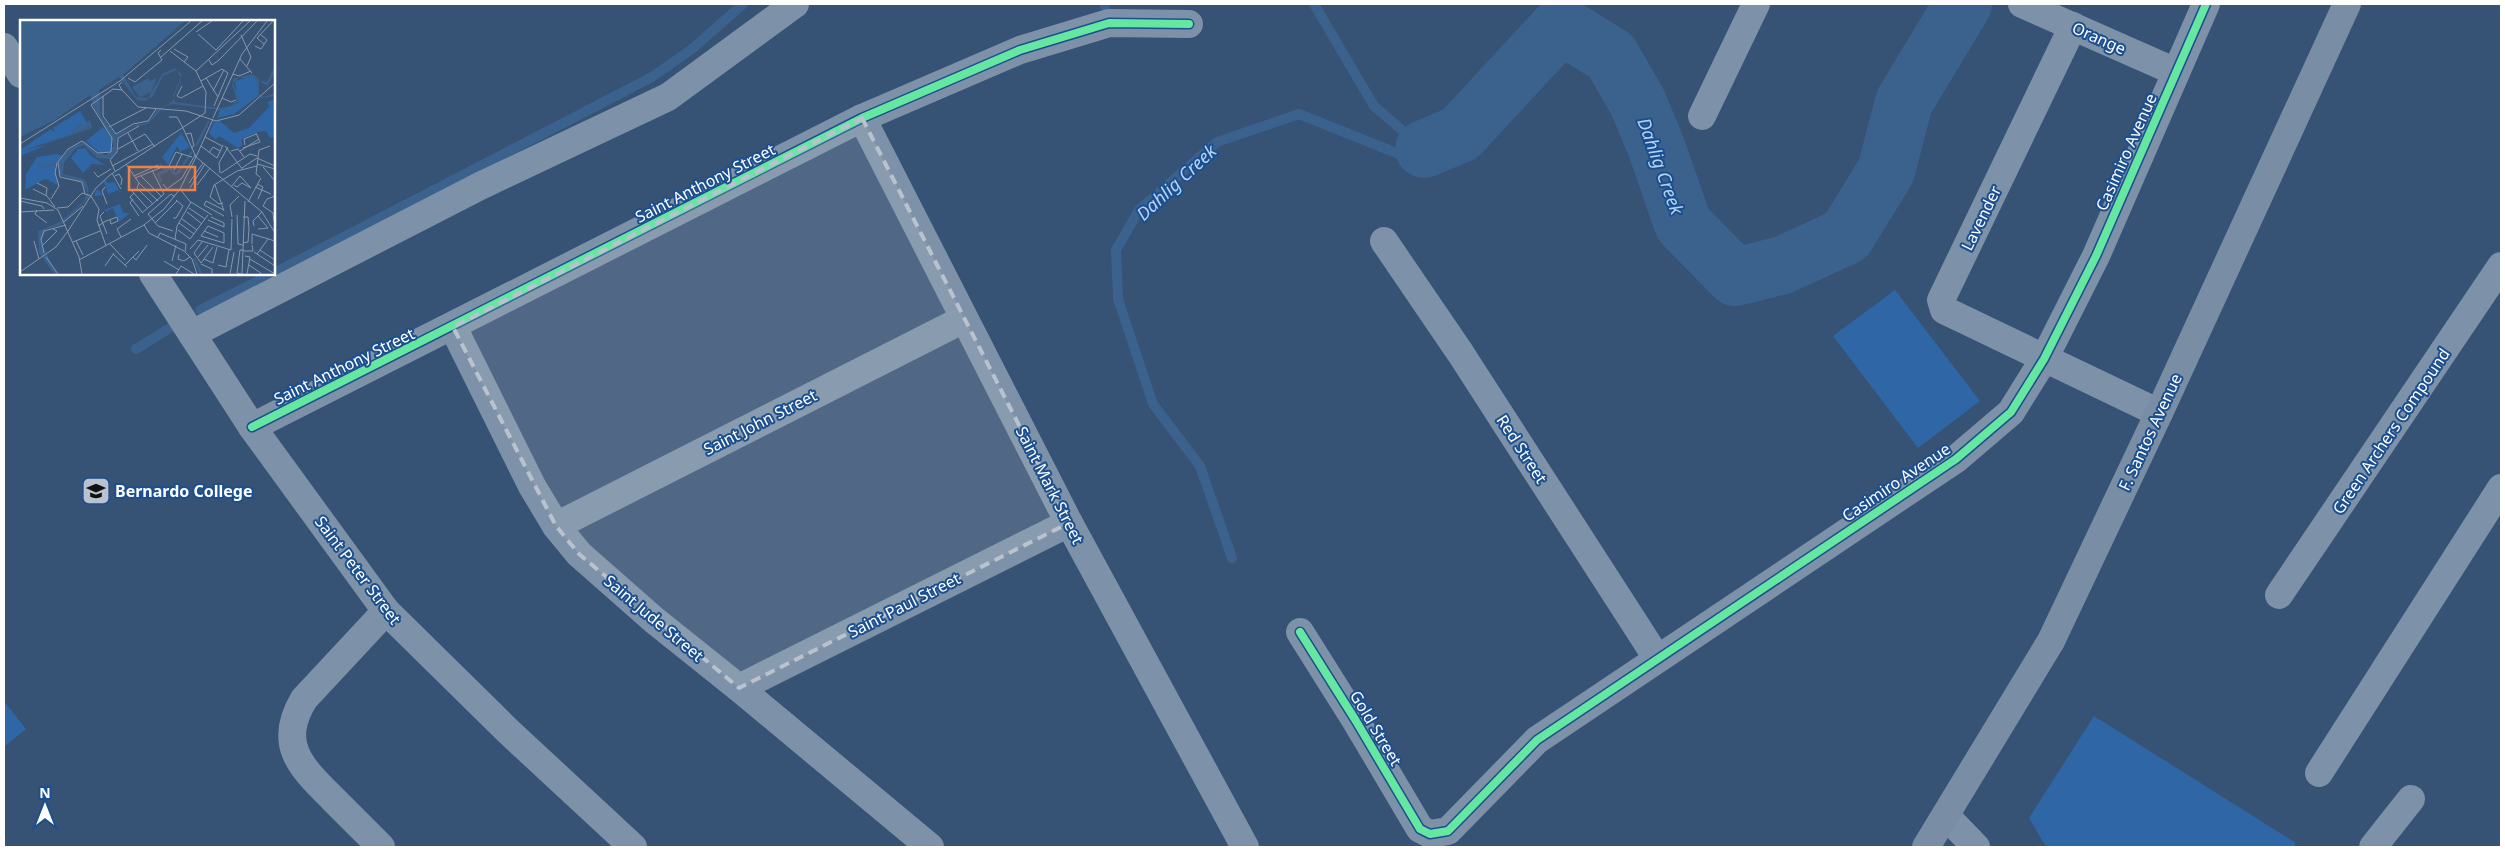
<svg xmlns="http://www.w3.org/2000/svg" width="2505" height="851" font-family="'Noto Sans',sans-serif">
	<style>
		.green { fill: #2f66a5 }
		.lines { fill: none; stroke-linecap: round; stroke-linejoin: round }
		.stream { stroke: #3b618d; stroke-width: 10 }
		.river { stroke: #3b618d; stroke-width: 58 }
		.street { stroke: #7d92a8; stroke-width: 28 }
		.secondary { stroke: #798da4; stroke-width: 28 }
		.cycleway-casing { stroke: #1b4f8f; stroke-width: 11 }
		.cycleway { stroke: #66e7a1; stroke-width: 8 }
		.marked { fill: #b9c2ce; fill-opacity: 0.2; stroke: #b9c2ce; stroke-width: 4; stroke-dasharray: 10 6; stroke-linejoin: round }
		.labels { text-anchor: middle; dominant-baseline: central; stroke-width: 4; stroke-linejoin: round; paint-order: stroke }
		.street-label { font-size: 16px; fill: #fff; stroke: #1b4f8f }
		.poi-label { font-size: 16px; font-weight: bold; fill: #fff; stroke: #1b4f8f; text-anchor: start }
		.water-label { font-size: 18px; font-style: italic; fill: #b5d3f5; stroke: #1b4f8f }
		.inset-river { fill: none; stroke: #3b618d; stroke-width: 2.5 }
		.inset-road { fill: none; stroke: #8697ac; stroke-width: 1 }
		.view { fill: #ee8249; fill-opacity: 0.15; stroke: #ee8249; stroke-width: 2.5 }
		.inset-edge { fill: none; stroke: #fff; stroke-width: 2.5 }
	</style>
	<rect width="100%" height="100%" fill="#365274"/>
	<g class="green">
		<polygon points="1895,290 1980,401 1918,448 1833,336"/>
		<polygon points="4,701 26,729 4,747"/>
		<polygon points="2094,716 2296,843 2293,847 2046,847 2029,818"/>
	</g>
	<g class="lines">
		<g class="stream">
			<polyline points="1104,4 1105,6"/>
			<polyline points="1314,4 1374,106 1424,149"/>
			<polyline points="274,273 652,77 692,49 743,4"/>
			<polyline points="200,310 272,274"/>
			<polyline points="136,349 173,326"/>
			<polyline points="1232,558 1200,466 1153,404 1118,299 1116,250 1139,210 1217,142 1299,114 1399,154 1424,149"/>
		</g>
		<polyline class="river" points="1424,149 1460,134 1561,25 1611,56 1638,103 1657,149 1683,224 1735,277 1783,265 1846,236 1886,171 1904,102 1963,4"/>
		<g class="street">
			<polyline points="2022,4 2176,72"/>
			<polyline points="2073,26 1941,300 1944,310 2159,413"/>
			<polyline points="4,47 21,74"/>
			<polyline points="1702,116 1756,4"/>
			<polyline points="862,118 1069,523 1245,847"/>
			<polyline points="1384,241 1461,354 1657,658"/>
			<polyline points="153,274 252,427 386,611 509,732 633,847"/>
			<polyline points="453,327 532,486 556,526 579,554 654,620 739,688 930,847"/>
			<polyline points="192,334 480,186 668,97 795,4"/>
			<polyline points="252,427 862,118 1020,50 1109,23 1189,24"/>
			<polyline points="556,526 964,319"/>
			<polyline points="2279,595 2501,266"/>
			<polyline points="1300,632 1356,721 1420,829 1430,834 1448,831 1537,740 1956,459 2011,412 2044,359 2096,256 2206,4"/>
			<polyline points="739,688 1069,523"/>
			<polyline points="2319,773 2501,488"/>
			<polyline points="1947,817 1976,847"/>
			<path d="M 381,847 C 365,831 348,814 332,798 C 300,766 277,744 304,699 L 386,611"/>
			<polyline points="2373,847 2411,799"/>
		</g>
		<polyline class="secondary" points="1926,847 2051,641 2159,413 2347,4"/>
		<defs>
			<g id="cycleway">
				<polyline points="252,427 862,118 1020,50 1109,23 1189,24"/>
				<polyline points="1300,632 1356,721 1420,829 1430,834 1448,831 1537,740 1956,459 2011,412 2044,359 2096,256 2206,4"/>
			</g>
		</defs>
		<use href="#cycleway" class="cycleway-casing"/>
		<use href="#cycleway" class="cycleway"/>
	</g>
	<path class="marked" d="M 862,118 L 1069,523 L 739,688 L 579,554 L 556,526 L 453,327 Z"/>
	<defs>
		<symbol id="university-square" viewBox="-11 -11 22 22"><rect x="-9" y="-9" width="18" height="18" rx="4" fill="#b9c2ce" stroke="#1b4f8f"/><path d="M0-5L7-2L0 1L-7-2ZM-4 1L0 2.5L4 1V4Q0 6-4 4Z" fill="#111"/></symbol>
	</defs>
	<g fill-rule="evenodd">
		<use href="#university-square" x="80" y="475" width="32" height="32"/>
	</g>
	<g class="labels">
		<g class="street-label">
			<text transform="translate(2099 38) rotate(24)">Orange</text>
			<text transform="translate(2126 152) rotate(-66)">Casimiro Avenue</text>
			<text transform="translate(705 183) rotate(-27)">Saint Anthony Street</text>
			<text transform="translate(1981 218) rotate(-64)">Lavender</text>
			<text transform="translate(344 366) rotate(-26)">Saint Anthony Street</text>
			<text transform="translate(760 422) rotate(-27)">Saint John Street</text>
			<text transform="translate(2391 431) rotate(-56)">Green Archers Compound</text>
			<text transform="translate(2150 432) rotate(-65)">F. Santos Avenue</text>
			<text transform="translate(1522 449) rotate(57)">Red Street</text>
			<text transform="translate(1896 482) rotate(-34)">Casimiro Avenue</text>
			<text transform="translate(1050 485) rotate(63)">Saint Mark Street</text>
			<text transform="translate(358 570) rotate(53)">Saint Peter Street</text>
			<text transform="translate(904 605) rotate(-27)">Saint Paul Street</text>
			<text transform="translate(654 618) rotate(40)">Saint Jude Street</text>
			<text transform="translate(1376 728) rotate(59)">Gold Street</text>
		</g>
		<g class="poi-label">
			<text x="115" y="491">Bernardo College</text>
		</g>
		<g class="water-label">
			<text transform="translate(1661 166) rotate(70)">Dahlig Creek</text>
			<text transform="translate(1176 182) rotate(-43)">Dahlig Creek</text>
		</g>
	</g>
	<g transform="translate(20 20)">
		<rect width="255" height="255" fill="#365274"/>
		<path d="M 233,56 L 237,60 L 238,76 L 214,94 L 197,98 L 200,90 L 218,83 L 215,61 ZM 255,79 L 255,117 L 250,118 L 246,111 L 237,112 L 222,119 L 222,126 L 218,128 L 199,116 L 196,120 L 189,113 L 194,102 L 200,101 L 214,113 L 229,108 L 249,87 L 248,82 ZM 60,91 L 70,108 L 59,103 L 52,114 L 8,129 L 27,125 L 0,136 L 0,130 L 31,109 L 35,112 L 33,108 ZM 83,107 L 91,118 L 91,132 L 80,133 L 66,121 ZM 161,113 L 170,127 L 160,132 L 157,126 L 148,145 L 142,137 ZM 65,128 L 71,136 L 85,145 L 72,144 L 63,153 L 51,138 L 58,129 ZM 37,134 L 43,136 L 35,146 L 38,165 L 25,159 L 5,170 L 6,154 L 17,137 ZM 85,160 L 88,163 L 95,162 L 99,170 L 88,174 L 84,162 L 77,169 L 83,175 L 74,176 L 76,171 ZM 100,184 L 103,193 L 110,193 L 99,202 L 93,188 L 86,192 L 84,190 Z" fill="#2f66a5"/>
		<path d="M 0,1 L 165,1 L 103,55 L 116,77 L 128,78 L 142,54 L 155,48 L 162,54 L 153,76 L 155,82 L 200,88 L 211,86 L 217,80 L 212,65 L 213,59 L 233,54 L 239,59 L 239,74 L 244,77 L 255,73 L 255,76 L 241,78 L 238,75 L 236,58 L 219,58 L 213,63 L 219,79 L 214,86 L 200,90 L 153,84 L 145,86 L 128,104 L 113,107 L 96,118 L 96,133 L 90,139 L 77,138 L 64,125 L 55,129 L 44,143 L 43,154 L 64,159 L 68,166 L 69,178 L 41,205 L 26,209 L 21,223 L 37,254 L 34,254 L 19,233 L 18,211 L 40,202 L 64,181 L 67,172 L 62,162 L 40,155 L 39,142 L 48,130 L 60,123 L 66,122 L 78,133 L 87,135 L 94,125 L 74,89 L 70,75 L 35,100 L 0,117 ZM 157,50 L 161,59 L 152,82 L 137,90 L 128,103 L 115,105 L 96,115 L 81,96 L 79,70 L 99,57 L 117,80 L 125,81 L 133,76 L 143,56 ZM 128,58 L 130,61 L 137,58 L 131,72 L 120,77 L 112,67 ZM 70,100 L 72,108 L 6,131 L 52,114 L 59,103 L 70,108 L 66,103 Z" fill="#3b618d" fill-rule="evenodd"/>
		<path class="inset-river" d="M 241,61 L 247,64 L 255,49M 176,126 L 189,101M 18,143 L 23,147 L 36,143M 140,144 L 146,151 L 138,154 L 141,162M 146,151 L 150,148 L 155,154 L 158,153 L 172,132M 174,238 L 181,254"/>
		<path class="inset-road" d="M 176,12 L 192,1M 178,14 L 196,30M 221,15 L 231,37 L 227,46M 244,24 L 237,18 L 253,1M 235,26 L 241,29 L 247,20 L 240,14M 154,29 L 168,37 L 164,42M 196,30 L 223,1M 150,31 L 176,51M 141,37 L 182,1M 220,39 L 232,53M 189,40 L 192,45 L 199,40 L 237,1M 213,54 L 219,56 L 231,51M 108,58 L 115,62 L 142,40 L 138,33 L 141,30M 186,58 L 198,77M 181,61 L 202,49 L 208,53 L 194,86M 102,62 L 99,65 L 102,70 L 118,87 L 166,91 L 196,101 L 219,95 L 255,63M 162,66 L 157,76 L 161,78 L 183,66M 193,71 L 204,50M 83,76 L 83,96 L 96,114 L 113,104 L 128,101 L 136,89M 202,78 L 211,82 L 216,80M 149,97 L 157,97 L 163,108M 193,98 L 222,34 L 247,1M 89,107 L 126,88M 163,108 L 176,137 L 242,192 L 255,213M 108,113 L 118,131M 166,114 L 171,113 L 174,126 L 171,128M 185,117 L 202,126M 0,124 L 100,61 L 171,1M 225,125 L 224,119 L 236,114M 181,126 L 197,138 L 203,125M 205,126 L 223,150M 223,128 L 240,122 L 236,113M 98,129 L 125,114 L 135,127M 211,131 L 218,129 L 224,137M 220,131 L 239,119M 189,133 L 193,127 L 200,131M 176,137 L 193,99M 106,144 L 119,163 L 138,181M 237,144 L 255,149M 92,146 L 133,124M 149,146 L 156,132 L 162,134M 243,147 L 255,161M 222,148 L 237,138 L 255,146M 154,150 L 162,134 L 172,137M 95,151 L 90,140 L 97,132 L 98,118 L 119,106M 74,152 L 78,157 L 91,149M 92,153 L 101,169M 200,153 L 199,143 L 208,127M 201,153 L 230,134 L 237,136M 95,156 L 99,154 L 102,159 L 101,165M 114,156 L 138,145M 121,156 L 142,177M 240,157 L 236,154 L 239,130 L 250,126M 115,158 L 140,148M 17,163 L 27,168 L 26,175M 119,163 L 117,168 L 133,184M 169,163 L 183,143M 143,164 L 147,169 L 162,158 L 175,135M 237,164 L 243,167 L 238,179M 177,165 L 190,148M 195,165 L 204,191M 214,165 L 217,167 L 222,163 L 231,168M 85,167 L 82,171 L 87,184M 211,167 L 220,156 L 231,168M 235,167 L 251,174M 170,168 L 185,144M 13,169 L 27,176 L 35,187M 160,169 L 171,183M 112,171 L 127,188M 114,173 L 110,177 L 122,192M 65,174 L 62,162 L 40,157 L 38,142 L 48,129 L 62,121 L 78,133 L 91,132 L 92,118 L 71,85 L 93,69 L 102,70M 0,178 L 27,183 L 38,190 L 59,237 L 62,254M 31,179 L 39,166 L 35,153 L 37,143M 113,179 L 110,183 L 119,196M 0,181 L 22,186 L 24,189M 228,182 L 241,158M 203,183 L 199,184 L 190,177 L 194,165 L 217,151 L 237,146M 37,188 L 48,187 L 62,173 L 71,176 L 79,189 L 77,200 L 86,226M 169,188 L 185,199M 17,190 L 15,194 L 27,203M 0,192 L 34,190M 84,192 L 80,196 L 87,214M 167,192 L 182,204M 122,193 L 144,174 L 132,150M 217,195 L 218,224 L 223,225M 204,196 L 184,185 L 186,181 L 204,190M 238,196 L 248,208 L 238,209M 212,197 L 210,185 L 219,176M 223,197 L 228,197 L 229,209 L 228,222 L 223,223M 153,198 L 156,198 L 163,186 L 156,180M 162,199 L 177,210M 188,200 L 204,207 L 204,203 L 191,197M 44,202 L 63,186M 254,202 L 253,193 L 243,186 L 247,179 L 255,176M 135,203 L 157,181M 159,203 L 174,214M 124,205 L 129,213 L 164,231M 78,206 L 86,201 L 97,197 L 98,201 L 91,204 L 90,200M 188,206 L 204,213 L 204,223 L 181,216 ZM 234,206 L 233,201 L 242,192M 158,210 L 170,219 L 188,195M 48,211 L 76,168 L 90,155 L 185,93 L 186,72 L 176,51 L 230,1M 153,211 L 138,206 L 128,194 L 151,174 L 155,177M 184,211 L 198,217M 101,217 L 97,209 L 111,199M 138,217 L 140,213 L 166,224M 155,219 L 157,206 L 171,182 L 192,195M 14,221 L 19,239M 56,221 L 63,235M 53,222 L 80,211M 182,222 L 174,233 L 181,243 L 193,227M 90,224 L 105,240M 166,224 L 165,232 L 172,239 L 177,254M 232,224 L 232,214 L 255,221M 23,225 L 37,211 L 33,209M 170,229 L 178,220 L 211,230 L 212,199M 240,230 L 255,240M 224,231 L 233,231 L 232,225M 234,232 L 255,246M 24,233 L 21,219 L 24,211 L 46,205M 93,234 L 107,247M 159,234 L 158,239 L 164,241 L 170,237M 237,234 L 248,219M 225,236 L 230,237 L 227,254M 26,237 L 38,254M 113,237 L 116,240 L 127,225M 178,237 L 188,225M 184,239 L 193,243 L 197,227M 230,239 L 255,254M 59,240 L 124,205 L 144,189 L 160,169 L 176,137M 144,241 L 159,250M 152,241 L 156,225M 181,244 L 192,249 L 192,254M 105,245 L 119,231M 198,245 L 206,247 L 209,229M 229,245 L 242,254M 85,246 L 94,233M 0,252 L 36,227 L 48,211M 156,254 L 161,246 L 174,254M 210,254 L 214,232M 222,254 L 225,181M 222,254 L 217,253 L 220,230 L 224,230"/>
		<path class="view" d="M 109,147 L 175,147 L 175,170 L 109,170 Z"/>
		<rect width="255" height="255" class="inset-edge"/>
	</g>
	<rect width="2505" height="851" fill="none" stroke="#ffffff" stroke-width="10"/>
	<g transform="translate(45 806)" stroke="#1b4f8f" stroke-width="4" paint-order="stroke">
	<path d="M0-4L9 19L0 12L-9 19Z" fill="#ffffff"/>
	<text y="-8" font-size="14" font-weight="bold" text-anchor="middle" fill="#ffffff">N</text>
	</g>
</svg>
